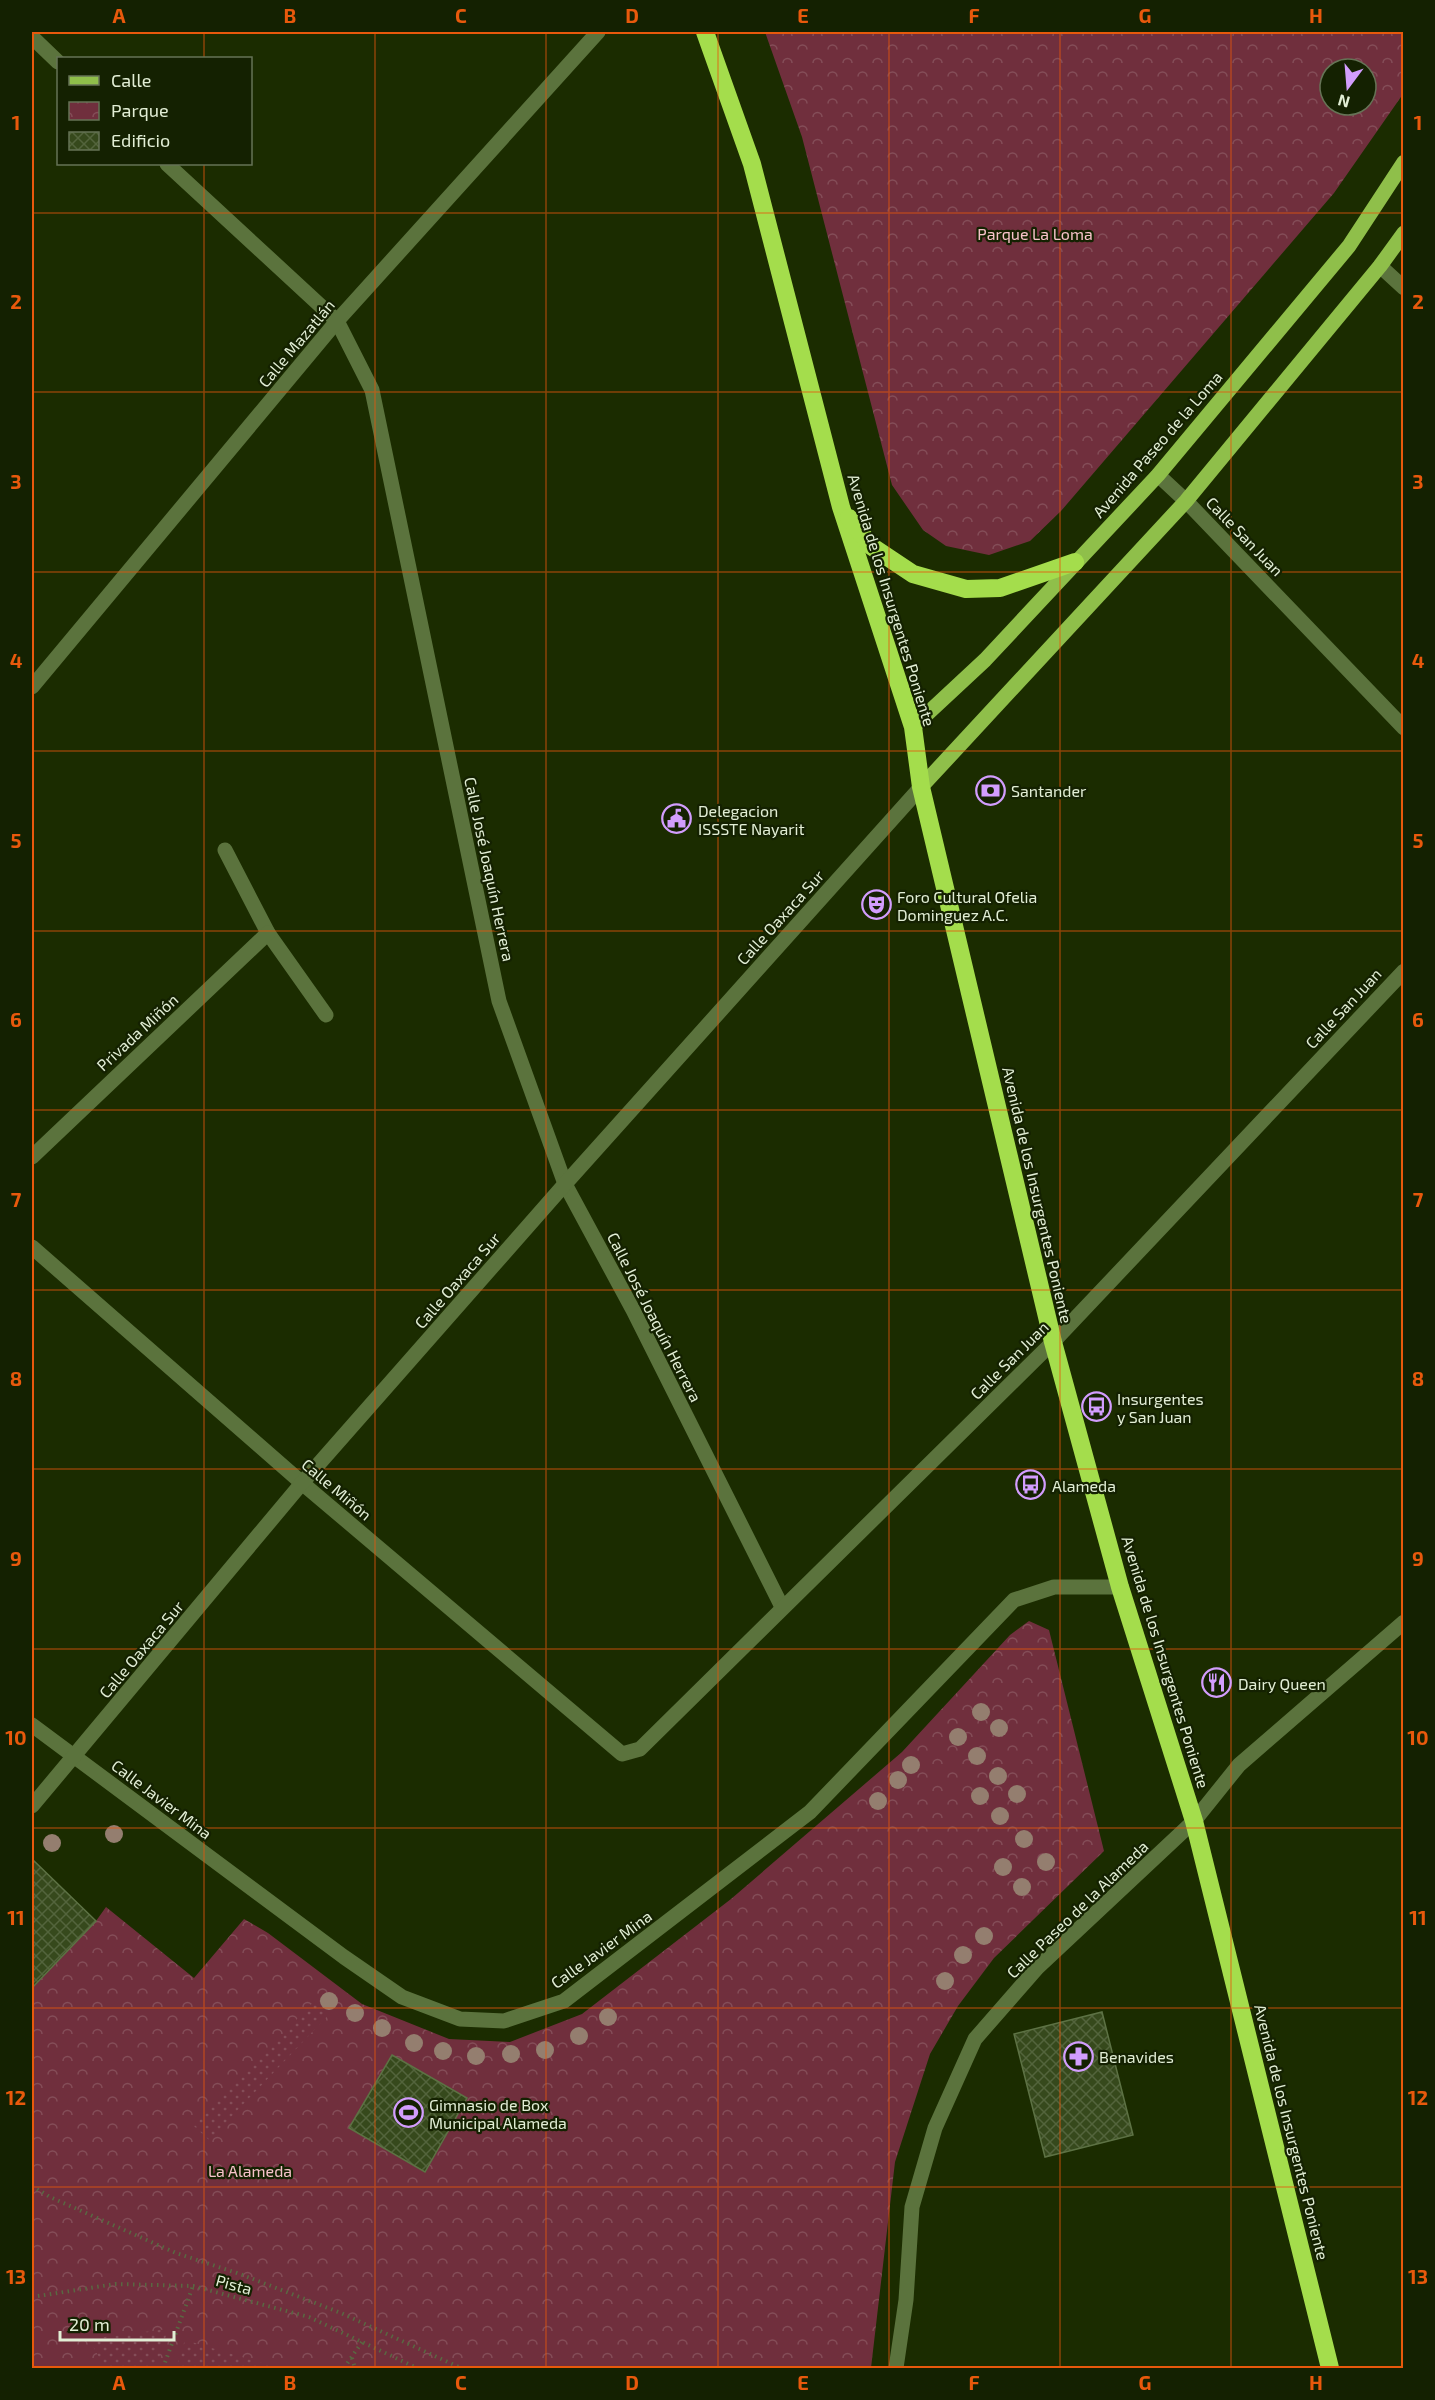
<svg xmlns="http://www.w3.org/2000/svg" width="1435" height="2400" font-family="'Exo 2',sans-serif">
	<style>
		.park { fill: url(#park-crowns); fill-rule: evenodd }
		.garden { fill: url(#garden-dots) }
		.building { fill: url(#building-cross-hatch); stroke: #5d7244; stroke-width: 1.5 }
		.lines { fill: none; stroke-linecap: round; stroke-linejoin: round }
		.path { stroke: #596842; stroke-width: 4; stroke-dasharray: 1.5 4.5; stroke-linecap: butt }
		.minor { stroke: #5b733d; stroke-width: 15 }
		.major { stroke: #8fbf4a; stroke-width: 15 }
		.highway { stroke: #a4dd4c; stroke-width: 18 }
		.tree { fill: #947e6f }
		.grid { fill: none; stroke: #e8590c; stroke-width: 1.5; stroke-opacity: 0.55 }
		.labels { text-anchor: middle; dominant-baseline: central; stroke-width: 4.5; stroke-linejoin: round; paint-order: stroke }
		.park-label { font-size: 16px; fill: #f7c2ca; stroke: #142101 }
		.street-label { font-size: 16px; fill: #e2eed5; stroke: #142101 }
		.poi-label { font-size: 16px; fill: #e2eed5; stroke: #142101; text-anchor: start }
		.neatline { fill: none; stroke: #e8590c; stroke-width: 2 }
		.grid-label { font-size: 20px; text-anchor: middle; font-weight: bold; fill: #e8590c }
	</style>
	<defs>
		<pattern id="park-crowns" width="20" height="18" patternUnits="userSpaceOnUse" patternTransform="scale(1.5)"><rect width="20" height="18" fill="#702f3d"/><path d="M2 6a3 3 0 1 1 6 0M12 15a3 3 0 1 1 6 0" fill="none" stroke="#844d58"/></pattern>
		<pattern id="garden-dots" width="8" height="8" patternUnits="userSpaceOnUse" patternTransform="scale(1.5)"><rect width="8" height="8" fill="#702f3d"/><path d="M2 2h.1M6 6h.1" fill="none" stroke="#844d58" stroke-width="1.8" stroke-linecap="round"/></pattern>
		<pattern id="building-cross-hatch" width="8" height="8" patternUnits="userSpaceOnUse" patternTransform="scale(1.5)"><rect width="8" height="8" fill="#36491c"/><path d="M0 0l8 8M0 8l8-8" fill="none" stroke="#53643c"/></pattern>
	</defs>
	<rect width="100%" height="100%" fill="#1b2c00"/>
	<g class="park">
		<path d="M 765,32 L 1403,32 L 1403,94 L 1334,193 L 1061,511 L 1030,541 L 989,555 L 946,546 L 923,530 L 892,485 L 802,137 ZM 1330,69 L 1366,69 L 1366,105 L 1330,105 Z"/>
		<polygon points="1029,1621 1049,1630 1104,1851 994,1958 958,2006 930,2054 895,2162 871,2368 32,2368 32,1988 96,1921 106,1907 194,1978 244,1919 268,1933 362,2004 449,2039 510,2042 582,2014 731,1899 902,1752 1010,1635"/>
	</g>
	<g class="garden">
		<polygon points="324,1991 338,2005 209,2140 194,2126"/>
		<polygon points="168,2329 156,2368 105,2368 89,2339"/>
		<polygon points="185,2340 279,2368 176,2368"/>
	</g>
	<g class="building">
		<polygon points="32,1859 96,1921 32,1988"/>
		<polygon points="1102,2012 1133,2135 1045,2157 1014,2034"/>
		<polygon points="392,2055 467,2098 425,2172 349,2128"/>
	</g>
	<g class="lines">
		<g class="path">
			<polyline points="32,2186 50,2197 176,2253 240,2274 341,2313 461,2368"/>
			<polyline points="32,2297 115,2284 193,2286 309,2317 417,2368"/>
			<polyline points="352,2358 355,2368"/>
			<polyline points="163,2368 193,2286"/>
			<polyline points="344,2368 362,2342"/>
		</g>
		<g class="minor">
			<polyline points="32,37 58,62"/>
			<polyline points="167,164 337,321 372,390 499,1001 565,1184 633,1310 782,1607"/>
			<polyline points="1380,266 1404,288"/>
			<polyline points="1158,475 1186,501 1404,728"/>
			<polyline points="32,687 337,321 598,32"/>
			<polyline points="225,850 268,933 326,1015"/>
			<polyline points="32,1157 268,933"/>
			<polyline points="32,1247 302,1483 622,1754 640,1749 1053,1342 1404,971"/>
			<polyline points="32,1725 344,1957 402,1997 460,2019 504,2021 564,2001 810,1812 1014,1600 1054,1587 1120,1587"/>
			<polyline points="32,1806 302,1483 565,1184 921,787"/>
			<polyline points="896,2368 906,2300 912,2207 935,2128 975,2039 1037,1968 1194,1821 1239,1765 1404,1622"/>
		</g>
		<g class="major">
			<polyline points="913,727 985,660 1158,475 1349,246 1404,162"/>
			<polyline points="921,787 1186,501 1380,266 1404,233"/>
		</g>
		<g class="highway">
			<polyline points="705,32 752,164 841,507 913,727 921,787 1053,1342 1120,1587 1194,1821 1330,2368"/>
			<polyline points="849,518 871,546 913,574 966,589 1000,588 1075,562"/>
		</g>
	</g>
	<g class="tree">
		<circle cx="981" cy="1712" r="9"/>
		<circle cx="999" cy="1728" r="9"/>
		<circle cx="958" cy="1737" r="9"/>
		<circle cx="977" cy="1756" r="9"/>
		<circle cx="911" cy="1765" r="9"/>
		<circle cx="998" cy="1776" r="9"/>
		<circle cx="898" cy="1780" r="9"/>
		<circle cx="1017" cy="1794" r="9"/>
		<circle cx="980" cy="1796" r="9"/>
		<circle cx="878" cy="1801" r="9"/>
		<circle cx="1000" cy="1816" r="9"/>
		<circle cx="114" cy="1834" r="9"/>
		<circle cx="1024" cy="1839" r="9"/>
		<circle cx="52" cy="1843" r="9"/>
		<circle cx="1046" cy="1862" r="9"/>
		<circle cx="1003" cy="1867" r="9"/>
		<circle cx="1022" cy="1887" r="9"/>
		<circle cx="984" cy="1936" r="9"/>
		<circle cx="963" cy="1955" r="9"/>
		<circle cx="945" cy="1981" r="9"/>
		<circle cx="329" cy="2001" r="9"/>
		<circle cx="355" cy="2013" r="9"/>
		<circle cx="608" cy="2017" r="9"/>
		<circle cx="382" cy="2028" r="9"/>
		<circle cx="579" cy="2036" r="9"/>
		<circle cx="414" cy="2043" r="9"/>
		<circle cx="545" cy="2050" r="9"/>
		<circle cx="443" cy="2051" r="9"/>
		<circle cx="511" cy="2054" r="9"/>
		<circle cx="476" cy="2056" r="9"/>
	</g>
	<path class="grid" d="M 204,32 L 204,58M 375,32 L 375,2368M 546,32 L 546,2368M 718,32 L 718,2368M 889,32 L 889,2368M 1060,32 L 1060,2368M 1231,32 L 1231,2368M 204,164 L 204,2368M 32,213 L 1404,213M 32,392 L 1404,392M 32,572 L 1404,572M 32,751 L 1404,751M 32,931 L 1404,931M 32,1110 L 1404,1110M 32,1290 L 1404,1290M 32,1469 L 1404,1469M 32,1649 L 1404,1649M 32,1828 L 1404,1828M 32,2008 L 1404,2008M 32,2187 L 1404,2187"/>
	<defs>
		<symbol id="bank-ring" viewBox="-11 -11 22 22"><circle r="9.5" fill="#142101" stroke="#d29dfd" stroke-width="1.5"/><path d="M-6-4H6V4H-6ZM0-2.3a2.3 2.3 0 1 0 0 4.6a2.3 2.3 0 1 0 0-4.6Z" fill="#d29dfd"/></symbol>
		<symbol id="civic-ring" viewBox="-11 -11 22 22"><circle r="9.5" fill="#142101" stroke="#d29dfd" stroke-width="1.5"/><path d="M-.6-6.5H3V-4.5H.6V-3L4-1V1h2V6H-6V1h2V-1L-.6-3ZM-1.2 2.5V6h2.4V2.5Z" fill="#d29dfd"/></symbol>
		<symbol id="theatre-ring" viewBox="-11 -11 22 22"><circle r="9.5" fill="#142101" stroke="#d29dfd" stroke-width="1.5"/><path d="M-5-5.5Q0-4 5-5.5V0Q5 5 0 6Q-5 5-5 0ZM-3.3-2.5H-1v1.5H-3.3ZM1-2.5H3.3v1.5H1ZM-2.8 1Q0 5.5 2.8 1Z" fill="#d29dfd"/></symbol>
		<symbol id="bus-ring" viewBox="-11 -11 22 22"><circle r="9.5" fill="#142101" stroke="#d29dfd" stroke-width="1.5"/><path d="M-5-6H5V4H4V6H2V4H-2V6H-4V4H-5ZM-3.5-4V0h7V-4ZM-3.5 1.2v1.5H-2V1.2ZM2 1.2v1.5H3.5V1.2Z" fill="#d29dfd"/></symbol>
		<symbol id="restaurant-ring" viewBox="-11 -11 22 22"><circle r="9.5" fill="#142101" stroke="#d29dfd" stroke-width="1.5"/><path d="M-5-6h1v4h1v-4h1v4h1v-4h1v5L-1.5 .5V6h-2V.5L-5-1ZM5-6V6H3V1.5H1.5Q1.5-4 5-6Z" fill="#d29dfd"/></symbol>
		<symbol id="pharmacy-ring" viewBox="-11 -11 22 22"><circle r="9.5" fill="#142101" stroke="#d29dfd" stroke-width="1.5"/><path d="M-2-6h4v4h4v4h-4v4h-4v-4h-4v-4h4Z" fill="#d29dfd"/></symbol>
		<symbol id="stadium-ring" viewBox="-11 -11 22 22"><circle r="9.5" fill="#142101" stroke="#d29dfd" stroke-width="1.5"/><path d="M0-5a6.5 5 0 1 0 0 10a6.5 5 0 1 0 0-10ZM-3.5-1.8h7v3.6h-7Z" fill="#d29dfd"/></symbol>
	</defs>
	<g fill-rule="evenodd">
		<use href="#bank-ring" x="974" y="774" width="33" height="33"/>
		<use href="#civic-ring" x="660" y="802" width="33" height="33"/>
		<use href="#theatre-ring" x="860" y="888" width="33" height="33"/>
		<use href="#bus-ring" x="1080" y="1390" width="33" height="33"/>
		<use href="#bus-ring" x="1014" y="1468" width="33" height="33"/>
		<use href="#restaurant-ring" x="1200" y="1666" width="33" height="33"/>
		<use href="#pharmacy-ring" x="1062" y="2040" width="33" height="33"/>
		<use href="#stadium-ring" x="392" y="2096" width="33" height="33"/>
	</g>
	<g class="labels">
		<g class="park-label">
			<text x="1035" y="233">Parque La Loma</text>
			<text x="250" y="2170">La Alameda</text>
		</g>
		<g class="street-label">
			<text transform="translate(296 343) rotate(-50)">Calle Mazatlán</text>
			<text transform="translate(1157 444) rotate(-49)">Avenida Paseo de la Loma</text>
			<text transform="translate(1245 536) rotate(46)">Calle San Juan</text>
			<text transform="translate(892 600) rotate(73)">Avenida de los Insurgentes Poniente</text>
			<text transform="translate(490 869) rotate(78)">Calle José Joaquín Herrera</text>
			<text transform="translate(780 917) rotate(-48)">Calle Oaxaca Sur</text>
			<text transform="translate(1343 1008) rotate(-47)">Calle San Juan</text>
			<text transform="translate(137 1032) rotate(-43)">Privada Miñón</text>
			<text transform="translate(1038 1195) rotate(77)">Avenida de los Insurgentes Poniente</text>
			<text transform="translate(457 1280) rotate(-49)">Calle Oaxaca Sur</text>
			<text transform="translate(655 1317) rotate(63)">Calle José Joaquín Herrera</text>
			<text transform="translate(1009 1360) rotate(-45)">Calle San Juan</text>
			<text transform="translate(337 1489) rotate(40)">Calle Miñón</text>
			<text transform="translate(141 1649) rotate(-50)">Calle Oaxaca Sur</text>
			<text transform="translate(1166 1662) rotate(73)">Avenida de los Insurgentes Poniente</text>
			<text transform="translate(162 1799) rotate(37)">Calle Javier Mina</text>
			<text transform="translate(1077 1909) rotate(-44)">Calle Paseo de la Alameda</text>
			<text transform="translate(601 1949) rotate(-36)">Calle Javier Mina</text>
			<text transform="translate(1292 2132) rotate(76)">Avenida de los Insurgentes Poniente</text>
			<text transform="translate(234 2284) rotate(15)">Pista</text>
		</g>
		<g class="poi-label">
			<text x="1011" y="790">Santander</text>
			<text x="698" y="810">Delegacion<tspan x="698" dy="18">ISSSTE Nayarit</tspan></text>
			<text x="897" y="896">Foro Cultural Ofelia<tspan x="897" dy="18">Dominguez A.C.</tspan></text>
			<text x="1117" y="1398">Insurgentes<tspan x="1117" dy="18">y San Juan</tspan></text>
			<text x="1052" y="1485">Alameda</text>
			<text x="1238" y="1683">Dairy Queen</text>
			<text x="1099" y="2056">Benavides</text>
			<text x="429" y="2104">Gimnasio de Box<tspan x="429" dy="18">Municipal Alameda</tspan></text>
		</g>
	</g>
	<rect width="1435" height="2400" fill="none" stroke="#142101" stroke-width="66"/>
	<rect x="57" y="57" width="195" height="108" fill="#142101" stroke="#667356" stroke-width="1.5"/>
	<rect x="69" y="76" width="30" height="9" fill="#8fbf4a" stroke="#667356" stroke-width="1.5"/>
	<text x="111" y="87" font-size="18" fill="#e2eed5">Calle</text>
	<rect x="69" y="102" width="30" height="18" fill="url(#park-crowns)" stroke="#667356" stroke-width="1.5"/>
	<text x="111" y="117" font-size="18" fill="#e2eed5">Parque</text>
	<rect x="69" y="132" width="30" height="18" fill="url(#building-cross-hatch)" stroke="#667356" stroke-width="1.5"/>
	<text x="111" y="147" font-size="18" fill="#e2eed5">Edificio</text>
	<g transform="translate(1348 87) rotate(196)"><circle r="28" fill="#142101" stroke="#667356" stroke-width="1.5"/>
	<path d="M0-4.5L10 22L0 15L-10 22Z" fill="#d29dfd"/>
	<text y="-9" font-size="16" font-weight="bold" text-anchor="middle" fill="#e2eed5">N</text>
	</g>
	<path d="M60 2331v9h114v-9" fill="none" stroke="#e2eed5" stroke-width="3"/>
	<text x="69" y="2331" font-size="18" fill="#e2eed5" stroke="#142101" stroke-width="4.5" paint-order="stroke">20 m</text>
	<rect x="33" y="33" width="1369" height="2334" class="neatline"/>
	<g class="grid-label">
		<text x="119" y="23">A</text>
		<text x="290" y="23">B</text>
		<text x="461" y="23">C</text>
		<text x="632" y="23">D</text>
		<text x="803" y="23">E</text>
		<text x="974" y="23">F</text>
		<text x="1145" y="23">G</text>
		<text x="1316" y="23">H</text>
		<text x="16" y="130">1</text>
		<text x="1418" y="130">1</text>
		<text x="16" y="309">2</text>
		<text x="1418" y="309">2</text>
		<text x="16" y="489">3</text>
		<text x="1418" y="489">3</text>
		<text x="16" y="668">4</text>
		<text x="1418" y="668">4</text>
		<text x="16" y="848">5</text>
		<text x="1418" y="848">5</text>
		<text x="16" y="1027">6</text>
		<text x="1418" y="1027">6</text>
		<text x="16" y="1207">7</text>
		<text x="1418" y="1207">7</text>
		<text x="16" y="1386">8</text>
		<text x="1418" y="1386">8</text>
		<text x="16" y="1566">9</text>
		<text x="1418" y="1566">9</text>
		<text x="16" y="1745">10</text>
		<text x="1418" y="1745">10</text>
		<text x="16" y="1925">11</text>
		<text x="1418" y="1925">11</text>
		<text x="16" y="2105">12</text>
		<text x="1418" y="2105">12</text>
		<text x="16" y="2284">13</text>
		<text x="1418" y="2284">13</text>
		<text x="119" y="2390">A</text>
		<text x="290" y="2390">B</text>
		<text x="461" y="2390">C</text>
		<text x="632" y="2390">D</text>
		<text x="803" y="2390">E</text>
		<text x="974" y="2390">F</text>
		<text x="1145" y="2390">G</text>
		<text x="1316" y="2390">H</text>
	</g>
</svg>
